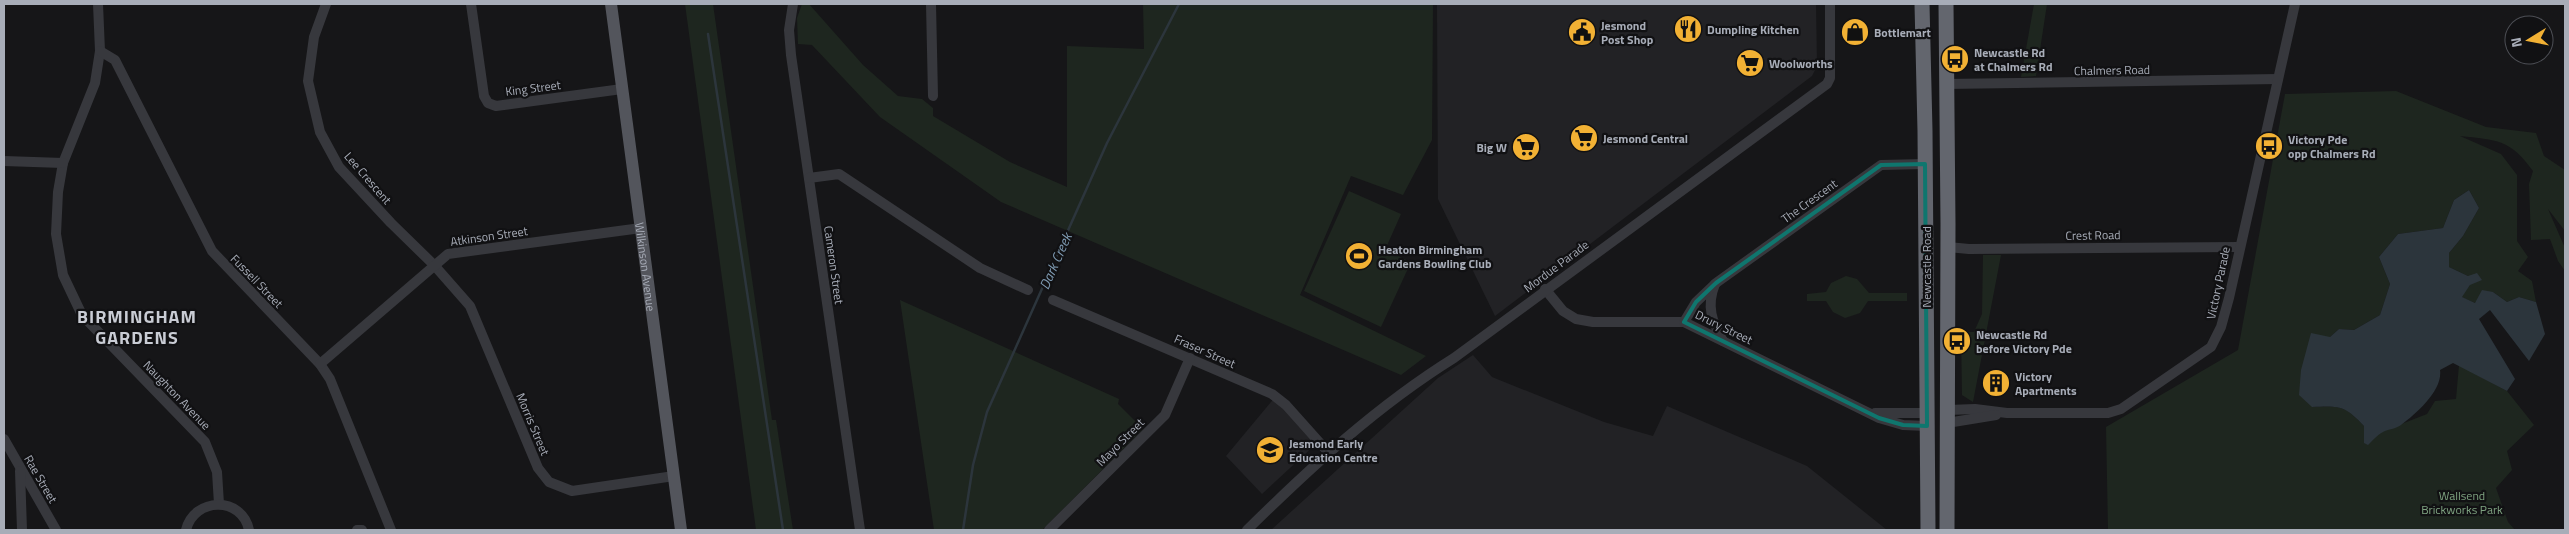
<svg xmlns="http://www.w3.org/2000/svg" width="2569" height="534" font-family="'Titillium Web',sans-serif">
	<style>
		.built { fill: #222225 }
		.green { fill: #1e261f }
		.water { fill: #2c353c }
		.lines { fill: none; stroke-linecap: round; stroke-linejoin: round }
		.stream { stroke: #2c353c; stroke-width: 2.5 }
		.minor { stroke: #37383d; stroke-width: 10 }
		.major { stroke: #53555c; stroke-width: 12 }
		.highway { stroke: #63666e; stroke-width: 15 }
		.marked { fill: none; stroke: #0f766e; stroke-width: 4; stroke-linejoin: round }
		.labels { text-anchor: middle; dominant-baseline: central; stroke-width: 4.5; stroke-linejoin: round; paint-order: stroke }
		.poi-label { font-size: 12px; font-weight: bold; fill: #a8adb8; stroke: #111113; text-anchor: start }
		.street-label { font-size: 12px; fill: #a8adb8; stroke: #111113 }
		.park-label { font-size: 12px; fill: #7fa381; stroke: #111113 }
		.water-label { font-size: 14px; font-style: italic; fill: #7f9bb3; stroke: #111113 }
		.district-label { font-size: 18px; font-weight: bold; letter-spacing: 1px; fill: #c9ccd4; stroke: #111113 }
	</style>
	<rect width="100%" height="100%" fill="#161618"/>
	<g class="built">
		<polygon points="1437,4 1816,4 1817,66 1812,76 1495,316 1438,199"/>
		<polygon points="1473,355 1492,377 1604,422 1653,436 1667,406 1807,466 1887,530 1271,530 1438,378"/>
		<polygon points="1276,396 1316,444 1262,494 1226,456"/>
	</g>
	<g class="green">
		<polygon points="685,4 713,4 772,420 776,420 793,530 756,530"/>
		<polygon points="802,4 809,4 863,65 898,96 922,99 933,108 933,116 1010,162 1067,187 1067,46 1144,49 1143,4 1433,4 1432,140 1403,195 1351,176 1300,295 1426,356 1401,375 1001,202 880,117 812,45 798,44 797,18"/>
		<polygon points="2034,4 2047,4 2036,76 2021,77"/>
		<path d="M 2396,91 L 2486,127 L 2536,133 L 2544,156 L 2565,170 L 2565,231 L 2548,209 L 2565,248 L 2565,271 L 2558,261 L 2550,239 L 2531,240 L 2529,184 L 2533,171 C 2510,139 2497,140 2460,136 L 2501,154 L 2517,175 L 2517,241 L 2528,257 L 2518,271 L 2532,281 L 2536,302 L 2519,297 L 2507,302 L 2493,292 L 2475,303 L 2461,297 L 2470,285 L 2468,276 L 2449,267 L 2449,253 L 2463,236 L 2479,208 L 2469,190 L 2454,200 L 2443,228 L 2398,234 L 2379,257 L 2390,284 L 2380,315 L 2354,330 L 2339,329 L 2330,337 L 2312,407 C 2341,406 2344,405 2364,426 L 2364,442 L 2381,432 L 2427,414 L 2435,401 L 2456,399 L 2459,365 L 2507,391 L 2534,425 L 2507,451 L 2512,470 L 2496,488 L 2508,522 L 2515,530 L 2108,530 L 2106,427 L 2238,350 L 2285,94 Z"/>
		<polygon points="1349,191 1401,214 1385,250 1411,262 1381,327 1304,291"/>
		<polygon points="1983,255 2001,255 1973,402 1962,395 1961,332 1974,332 1982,314"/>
		<polygon points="1846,276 1857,279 1869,293 1907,293 1907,301 1868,301 1860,313 1845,318 1833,312 1826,301 1807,301 1807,294 1826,292 1831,283"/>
		<polygon points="900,300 1119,399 1118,404 1143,429 1042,530 934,530"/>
	</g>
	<path class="water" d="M 2469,190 L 2479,208 L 2463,236 L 2449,253 L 2449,267 L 2468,276 L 2477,273 L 2482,280 L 2470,285 L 2462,297 L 2475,303 L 2482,290 L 2493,292 L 2507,302 L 2519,297 L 2536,302 L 2545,334 L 2529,361 L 2490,310 L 2479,319 L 2515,379 L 2507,391 L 2453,363 L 2440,370 C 2443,390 2417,413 2401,425 C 2396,429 2388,429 2383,432 C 2377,435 2372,441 2368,445 L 2364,443 L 2364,426 C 2344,405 2340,406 2312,407 L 2299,395 L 2301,370 L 2311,333 L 2330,337 L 2339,329 L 2354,330 L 2380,315 L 2390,284 L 2379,257 L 2398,234 L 2443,228 L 2454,200 Z"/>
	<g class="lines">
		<g class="stream">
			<polyline points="708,34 783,530"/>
			<polyline points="963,530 973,465 987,412 1107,143 1179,4"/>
		</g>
		<g class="minor">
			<polyline points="98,4 100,51 95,83 63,163 58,192 56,234 63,275 82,315 205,442 217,472 219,504"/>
			<polyline points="326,4 314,37 308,81 320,132 339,167 391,223 434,265 470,306 538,468 549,482 572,491 674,476"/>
			<polyline points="471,4 484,96 488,103 496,106 622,89"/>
			<polyline points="793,4 789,30 791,55 860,530"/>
			<polyline points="931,4 933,96"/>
			<polyline points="100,51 115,60 212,251 320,364 330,379 391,530"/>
			<polyline points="1946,84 2278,79"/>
			<polyline points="4,161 63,163"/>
			<polyline points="809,178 839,174 980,268 1028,290"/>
			<polyline points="1948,247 1969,249 2239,247"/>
			<path d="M 1715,284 C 1706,306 1712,322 1723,341"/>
			<polyline points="1545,289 1563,311 1576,319 1593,322 1684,322 1879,418 1903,425 1927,426"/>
			<polyline points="1053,300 1272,394 1286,405 1328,452"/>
			<polyline points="1684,322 1696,302 1716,283 1881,165 1925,164"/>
			<polyline points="320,364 448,254 641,228"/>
			<polyline points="1948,410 1975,409 2007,413 2108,413 2121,409 2211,347 2221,327 2229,298 2295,4"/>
			<polyline points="1875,413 1927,413"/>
			<polyline points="1947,423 1996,415"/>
			<polyline points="4,439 56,530"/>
			<polyline points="20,471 22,530"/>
			<path d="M 186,530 C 194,497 242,496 249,530"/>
			<polyline points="357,530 362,530"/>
			<polyline points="1049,530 1165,415 1190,358"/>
			<path d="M 1247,530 C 1311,467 1377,406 1454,358 L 1827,84 L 1830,78 L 1830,4"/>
		</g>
		<path class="major" id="s1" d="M 611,4 L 681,530"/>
		<g class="highway">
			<polyline points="1922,4 1925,131 1928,530"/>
			<polyline points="1946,4 1948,224 1947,530"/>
		</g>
	</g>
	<path class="marked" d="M 1925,164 L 1927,426 L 1903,425 L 1879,418 L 1684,322 L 1696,302 L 1716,283 L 1881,165 Z"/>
	<defs>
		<symbol id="restaurant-disc" viewBox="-11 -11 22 22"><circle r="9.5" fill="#f2b134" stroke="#111113"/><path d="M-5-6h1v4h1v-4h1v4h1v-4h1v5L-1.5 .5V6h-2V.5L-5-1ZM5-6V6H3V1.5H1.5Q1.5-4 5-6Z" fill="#111"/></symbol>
		<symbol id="civic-disc" viewBox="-11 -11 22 22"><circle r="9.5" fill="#f2b134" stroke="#111113"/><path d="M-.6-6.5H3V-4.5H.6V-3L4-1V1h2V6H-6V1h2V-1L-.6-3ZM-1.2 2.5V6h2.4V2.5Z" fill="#111"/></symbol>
		<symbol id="shop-disc" viewBox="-11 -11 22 22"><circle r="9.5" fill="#f2b134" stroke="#111113"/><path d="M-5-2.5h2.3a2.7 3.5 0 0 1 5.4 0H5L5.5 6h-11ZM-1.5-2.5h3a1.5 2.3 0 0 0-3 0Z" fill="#111"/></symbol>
		<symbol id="bus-disc" viewBox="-11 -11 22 22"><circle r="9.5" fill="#f2b134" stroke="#111113"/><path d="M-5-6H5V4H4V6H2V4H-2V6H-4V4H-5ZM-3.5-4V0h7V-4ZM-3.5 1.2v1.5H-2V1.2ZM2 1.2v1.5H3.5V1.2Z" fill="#111"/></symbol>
		<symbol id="supermarket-disc" viewBox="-11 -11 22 22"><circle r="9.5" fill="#f2b134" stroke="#111113"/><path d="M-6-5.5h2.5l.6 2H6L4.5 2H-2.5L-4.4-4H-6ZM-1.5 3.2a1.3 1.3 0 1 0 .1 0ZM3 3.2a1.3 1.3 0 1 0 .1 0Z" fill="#111"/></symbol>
		<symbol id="stadium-disc" viewBox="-11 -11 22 22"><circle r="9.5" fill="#f2b134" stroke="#111113"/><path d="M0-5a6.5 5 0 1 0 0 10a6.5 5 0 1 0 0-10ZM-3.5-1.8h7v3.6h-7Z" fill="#111"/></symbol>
		<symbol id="building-disc" viewBox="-11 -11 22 22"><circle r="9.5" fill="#f2b134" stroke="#111113"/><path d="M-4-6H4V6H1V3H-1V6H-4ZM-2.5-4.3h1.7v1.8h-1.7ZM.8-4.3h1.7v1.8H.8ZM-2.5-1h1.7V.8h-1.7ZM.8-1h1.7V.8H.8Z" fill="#111"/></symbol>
		<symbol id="school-disc" viewBox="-11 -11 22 22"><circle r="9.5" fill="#f2b134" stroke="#111113"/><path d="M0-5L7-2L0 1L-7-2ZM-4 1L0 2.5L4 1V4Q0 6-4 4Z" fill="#111"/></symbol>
	</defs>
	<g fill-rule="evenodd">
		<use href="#restaurant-disc" x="1672" y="13" width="32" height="32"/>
		<use href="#civic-disc" x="1566" y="16" width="32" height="32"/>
		<use href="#shop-disc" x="1839" y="16" width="32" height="32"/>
		<use href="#bus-disc" x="1939" y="43" width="32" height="32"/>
		<use href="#supermarket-disc" x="1734" y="47" width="32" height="32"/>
		<use href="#supermarket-disc" x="1568" y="122" width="32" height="32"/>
		<use href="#bus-disc" x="2253" y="130" width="32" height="32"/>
		<use href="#supermarket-disc" x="1510" y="131" width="32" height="32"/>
		<use href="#stadium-disc" x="1343" y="240" width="32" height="32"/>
		<use href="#bus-disc" x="1941" y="325" width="32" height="32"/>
		<use href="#building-disc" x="1980" y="367" width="32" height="32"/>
		<use href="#school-disc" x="1254" y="434" width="32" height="32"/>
	</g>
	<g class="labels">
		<g class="poi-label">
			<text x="1601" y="25">Jesmond<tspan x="1601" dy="14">Post Shop</tspan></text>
			<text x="1707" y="29">Dumpling Kitchen</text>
			<text x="1874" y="32">Bottlemart</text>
			<text x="1974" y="52">Newcastle Rd<tspan x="1974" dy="14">at Chalmers Rd</tspan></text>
			<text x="1769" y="63">Woolworths</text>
			<text x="1603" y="138">Jesmond Central</text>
			<text x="2288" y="139">Victory Pde<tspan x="2288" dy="14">opp Chalmers Rd</tspan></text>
			<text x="1507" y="147" text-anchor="end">Big W</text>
			<text x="1378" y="249">Heaton Birmingham<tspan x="1378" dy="14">Gardens Bowling Club</tspan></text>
			<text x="1976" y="334">Newcastle Rd<tspan x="1976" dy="14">before Victory Pde</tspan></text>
			<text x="2015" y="376">Victory<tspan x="2015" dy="14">Apartments</tspan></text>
			<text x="1289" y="443">Jesmond Early<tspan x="1289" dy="14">Education Centre</tspan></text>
		</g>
		<g class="street-label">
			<text transform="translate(2112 70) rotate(-1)">Chalmers Road</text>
			<text transform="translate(533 88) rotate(-7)">King Street</text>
			<text transform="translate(368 178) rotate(49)">Lee Crescent</text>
			<text transform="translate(1809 201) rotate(-36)">The Crescent</text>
			<text transform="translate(2093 235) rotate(-1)">Crest Road</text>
			<text transform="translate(489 236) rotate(-8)">Atkinson Street</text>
			<text transform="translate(834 265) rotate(82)">Cameron Street</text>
			<text transform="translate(1556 266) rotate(-37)">Mordue Parade</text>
			<text stroke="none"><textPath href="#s1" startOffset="265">Wilkinson Avenue</textPath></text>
			<text transform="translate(1926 267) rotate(-90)">Newcastle Road</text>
			<text transform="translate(257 281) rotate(46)">Fussell Street</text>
			<text transform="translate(2218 283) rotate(-78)">Victory Parade</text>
			<text transform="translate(1724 327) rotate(26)">Drury Street</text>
			<text transform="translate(1205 351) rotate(24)">Fraser Street</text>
			<text transform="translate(177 395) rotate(46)">Naughton Avenue</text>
			<text transform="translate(533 424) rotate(67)">Morris Street</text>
			<text transform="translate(1120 442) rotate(-45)">Mayo Street</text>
			<text transform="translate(41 479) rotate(60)">Rae Street</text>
		</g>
		<g class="park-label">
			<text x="2462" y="495">Wallsend<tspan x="2462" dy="14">Brickworks Park</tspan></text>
		</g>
		<g class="water-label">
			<text transform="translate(1055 261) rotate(-66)">Dark Creek</text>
		</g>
		<g class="district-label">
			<text x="137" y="316">BIRMINGHAM<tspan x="137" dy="21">GARDENS</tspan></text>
		</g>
	</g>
	<rect width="2569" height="534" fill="none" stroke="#a8adb8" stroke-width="10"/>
	<g transform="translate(2529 40) rotate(260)"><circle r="24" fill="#111113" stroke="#4d4f55"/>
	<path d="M0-4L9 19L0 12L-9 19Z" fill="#f2b134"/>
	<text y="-8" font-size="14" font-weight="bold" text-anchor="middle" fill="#a8adb8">N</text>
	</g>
</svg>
